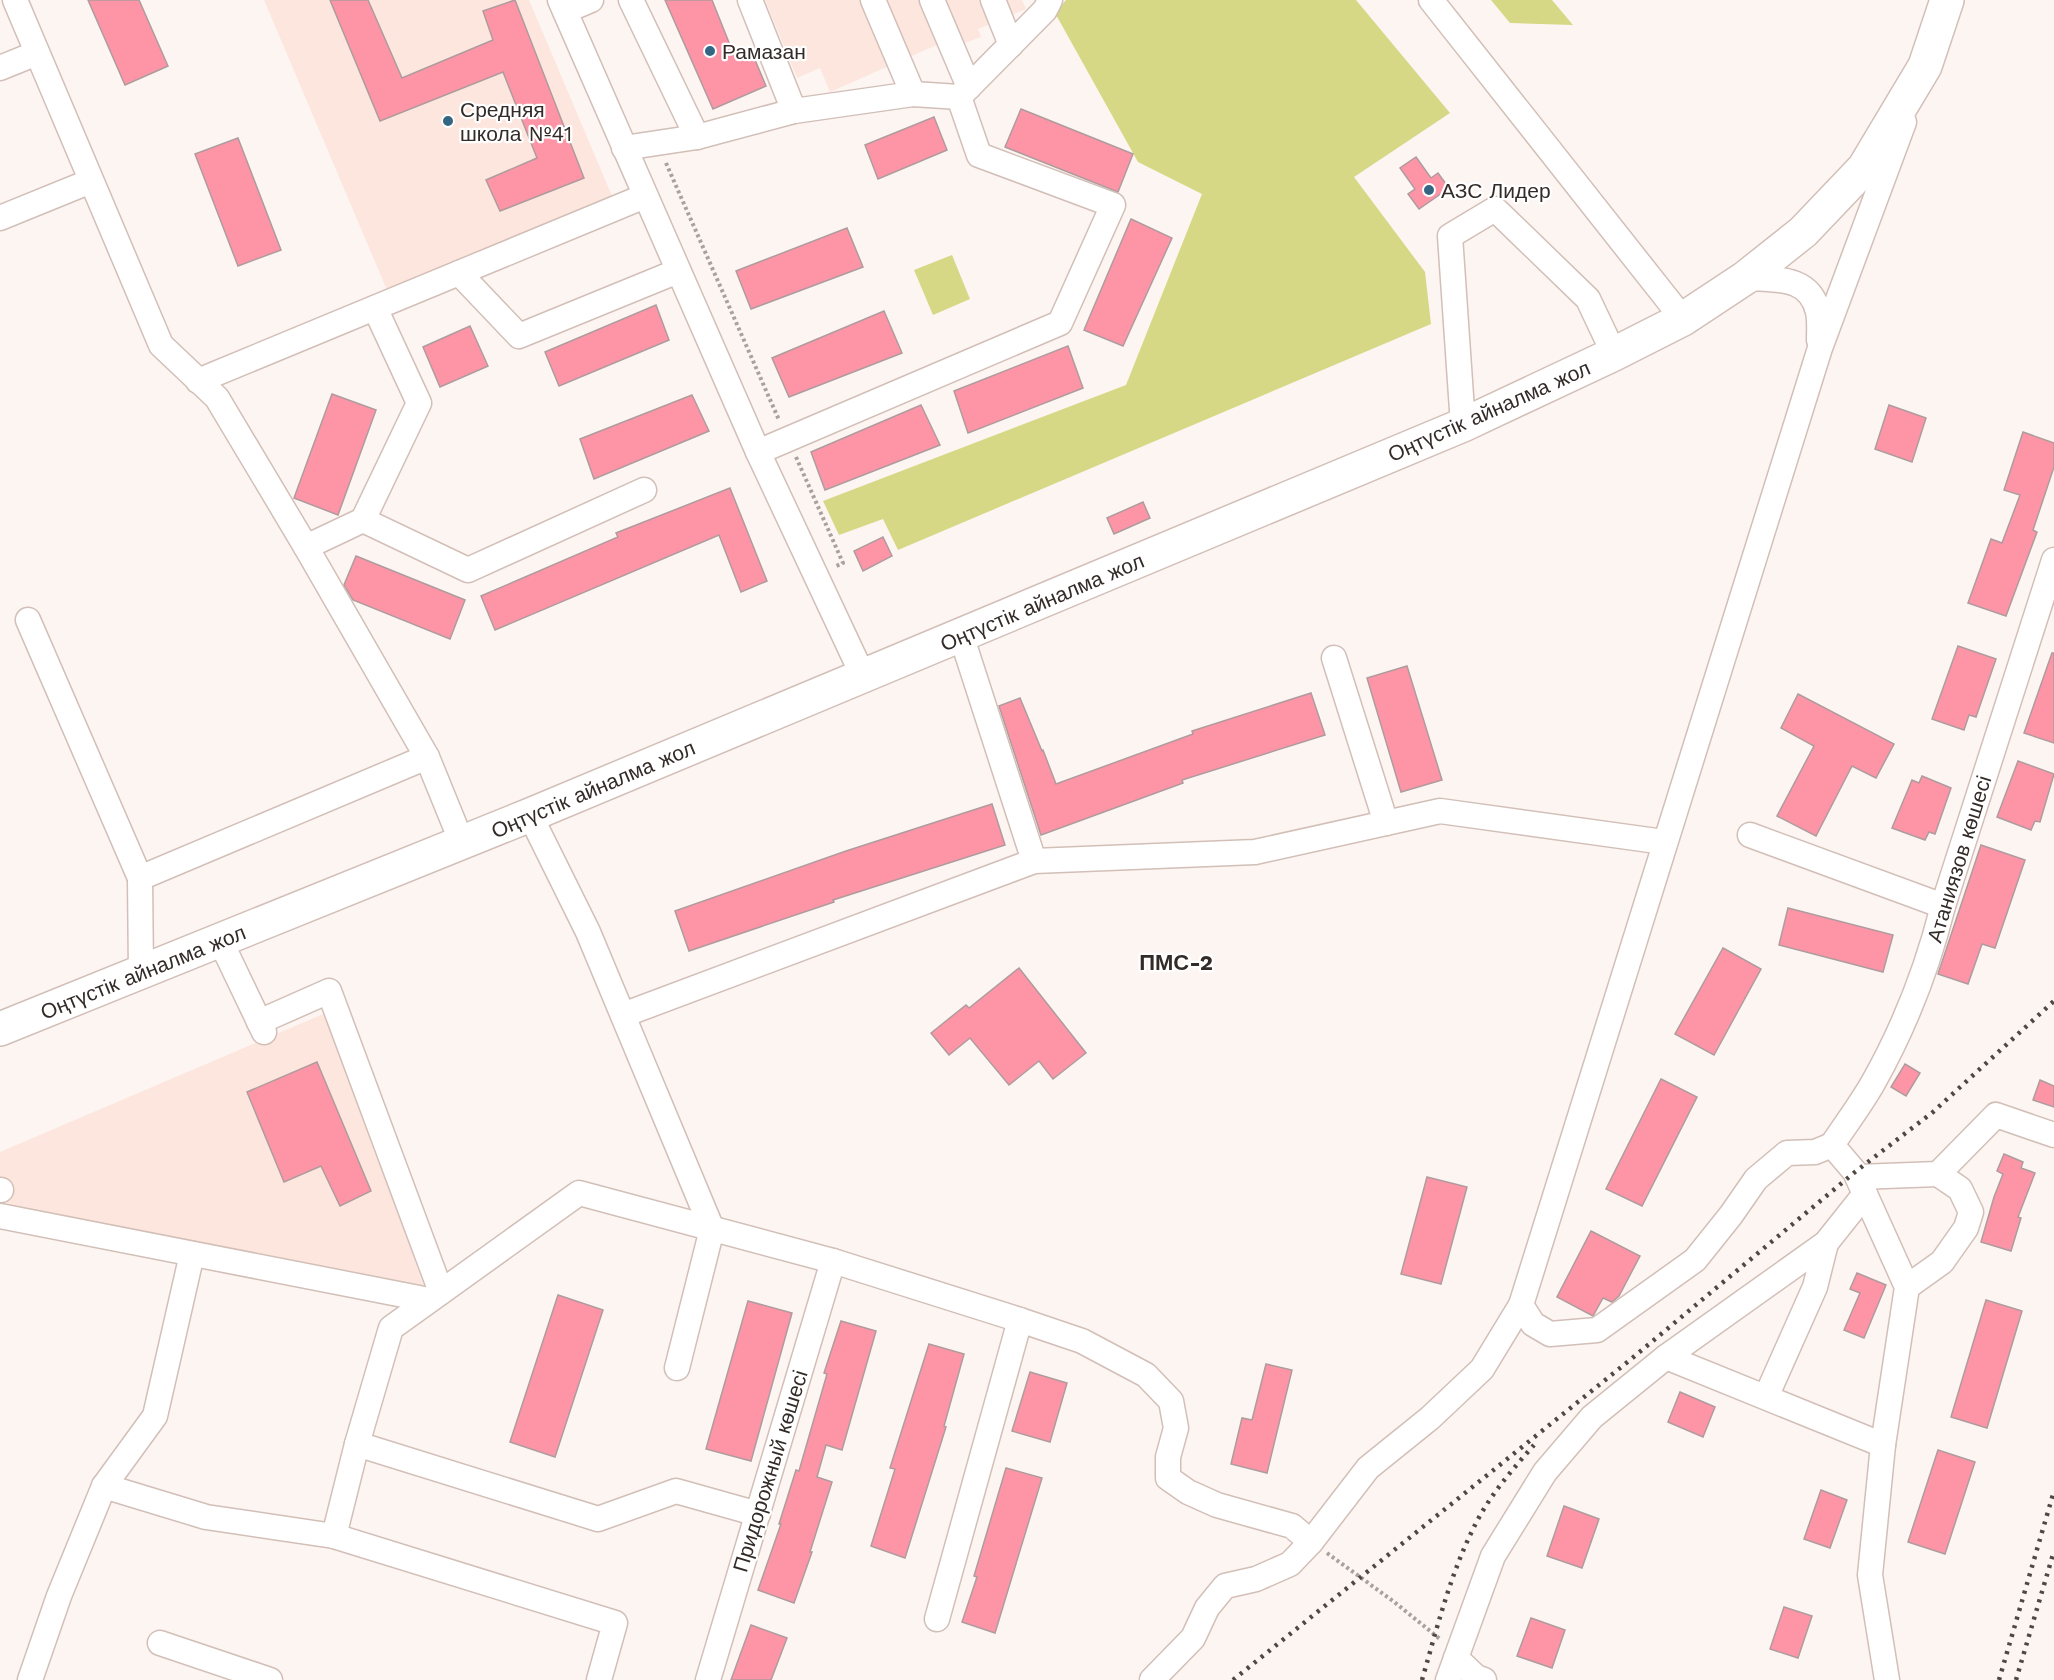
<svg xmlns="http://www.w3.org/2000/svg" width="2054" height="1680" font-family="'Work Sans',sans-serif">
	<style>
		.built { fill: #fce6dd }
		.green { fill: #d6d885 }
		.building { fill: #fe95a6; stroke: #af9b9d; stroke-width: 1.5 }
		.lines { fill: none; stroke-linecap: round; stroke-linejoin: round }
		.minor-casing { stroke: #d2bfb7; stroke-width: 27 }
		.highway-casing { stroke: #d2bfb7; stroke-width: 36 }
		.path { stroke: #a9a19e; stroke-width: 4; stroke-dasharray: 3 3; stroke-linecap: butt }
		.minor { stroke: #fff; stroke-width: 24 }
		.highway { stroke: #fff; stroke-width: 33 }
		.rail { stroke: #4f4744; stroke-width: 4.5; stroke-dasharray: 3 6; stroke-linecap: butt }
		.poi-dot { fill: #346683; stroke: #fff; stroke-width: 2 }
		.labels { text-anchor: middle; dominant-baseline: central; stroke-width: 4.5; stroke-linejoin: round; paint-order: stroke }
		.poi-label { font-size: 21px; fill: #332b28; stroke: #fff; text-anchor: start }
		.street-label { font-size: 21px; fill: #332b28; stroke: #fff }
		.neighbourhood-label { font-size: 22px; font-weight: bold; fill: #332b28; stroke: #fff }
	</style>
	<rect width="100%" height="100%" fill="#fdf5f2"/>
	<g class="built">
		<polygon points="264,0 529,0 612,196 387,290"/>
		<polygon points="765,0 1022,0 1026,9 978,29 981,37 952,48 948,40 830,92 820,68 797,78"/>
		<polygon points="328,1012 426,1293 10,1211 0,1186 0,1152"/>
	</g>
	<g class="green">
		<polygon points="1066,0 1356,0 1450,113 1354,177 1425,272 1431,324 898,550 883,519 839,535 823,501 1126,385 1202,194 1138,162 1055,13"/>
		<polygon points="1491,0 1552,0 1573,25 1510,23"/>
		<polygon points="952,255 970,299 933,315 914,270"/>
	</g>
	<g class="building">
		<polygon points="88,0 139,0 168,66 125,85"/>
		<polygon points="330,0 368,0 402,78 493,40 483,11 515,0 584,178 500,211 486,180 537,158 503,72 380,121"/>
		<polygon points="665,0 712,0 734,55 750,48 766,86 713,109"/>
		<polygon points="1021,109 1133,154 1118,192 1005,147"/>
		<polygon points="934,117 947,150 878,179 865,145"/>
		<polygon points="238,138 281,250 238,266 195,154"/>
		<polygon points="1416,157 1431,178 1438,173 1449,188 1419,209 1408,194 1415,189 1400,168"/>
		<polygon points="1131,219 1172,238 1123,346 1084,330"/>
		<polygon points="847,228 863,267 751,309 736,271"/>
		<polygon points="656,305 669,340 559,386 545,352"/>
		<polygon points="884,311 902,353 789,397 772,358"/>
		<polygon points="470,326 488,366 440,387 423,347"/>
		<polygon points="1068,346 1083,388 968,433 954,391"/>
		<polygon points="332,394 376,410 338,515 294,498"/>
		<polygon points="692,395 709,431 594,479 580,439"/>
		<polygon points="921,405 940,445 825,490 811,452"/>
		<polygon points="1889,405 1926,418 1912,462 1875,449"/>
		<polygon points="2023,432 2054,443 2054,467 2033,530 2037,532 2006,616 1968,603 1991,539 2002,543 2020,495 2004,490"/>
		<polygon points="730,488 767,581 741,592 719,535 495,630 481,596 618,537 616,533"/>
		<polygon points="1143,502 1150,518 1114,534 1107,518"/>
		<polygon points="883,537 892,556 863,571 854,551"/>
		<polygon points="356,556 465,600 450,639 353,600 344,585"/>
		<polygon points="1958,646 1996,659 1976,717 1969,715 1964,730 1932,719"/>
		<polygon points="2052,653 2054,653 2054,743 2024,733"/>
		<polygon points="1407,666 1442,780 1401,792 1367,678"/>
		<polygon points="1311,693 1325,735 1182,780 1183,783 1041,835 999,706 1020,698 1042,751 1043,750 1056,784 1193,734 1192,731"/>
		<polygon points="1798,694 1894,744 1876,778 1852,766 1816,836 1777,816 1814,746 1781,728"/>
		<polygon points="2018,761 2054,774 2040,822 2035,821 2031,830 1997,817"/>
		<polygon points="1922,776 1951,788 1935,834 1929,832 1925,840 1892,828 1912,780 1919,783"/>
		<polygon points="992,804 1005,845 833,900 834,902 689,951 675,911 846,851"/>
		<polygon points="1981,845 2025,860 1995,948 1982,944 1968,984 1938,974"/>
		<polygon points="1788,908 1893,935 1883,972 1779,945"/>
		<polygon points="1723,948 1761,969 1714,1055 1675,1034"/>
		<polygon points="1019,968 1086,1053 1053,1079 1039,1061 1009,1085 970,1038 949,1055 931,1033 966,1005 969,1008"/>
		<polygon points="317,1062 371,1191 340,1206 321,1166 284,1182 247,1092"/>
		<polygon points="1905,1064 1920,1073 1906,1096 1891,1087"/>
		<polygon points="1661,1079 1697,1097 1642,1206 1606,1189"/>
		<polygon points="2040,1080 2054,1086 2054,1107 2033,1100"/>
		<polygon points="2004,1154 2023,1162 2021,1168 2035,1173 2018,1217 2021,1218 2011,1251 1981,1242 1994,1197 2003,1174 1997,1171"/>
		<polygon points="1427,1177 1467,1187 1441,1284 1401,1274"/>
		<polygon points="1591,1231 1640,1256 1619,1296 1612,1302 1603,1298 1593,1316 1557,1297"/>
		<polygon points="1857,1273 1886,1285 1864,1338 1844,1330 1860,1293 1850,1289"/>
		<polygon points="558,1295 603,1310 555,1457 510,1442"/>
		<polygon points="1986,1300 2022,1311 1987,1428 1951,1417"/>
		<polygon points="748,1301 792,1313 751,1461 706,1449"/>
		<polygon points="841,1321 876,1331 842,1450 826,1445 817,1477 832,1482 810,1552 812,1552 794,1603 758,1590 781,1524 779,1524 796,1470 799,1471 827,1374 824,1373"/>
		<polygon points="929,1344 964,1354 944,1426 946,1427 905,1558 871,1546 895,1469 890,1468"/>
		<polygon points="1266,1364 1292,1370 1267,1473 1231,1464 1242,1418 1252,1420"/>
		<polygon points="1030,1372 1067,1383 1050,1442 1012,1431"/>
		<polygon points="1680,1392 1715,1407 1703,1437 1668,1422"/>
		<polygon points="1938,1450 1975,1462 1945,1554 1908,1542"/>
		<polygon points="1006,1468 1042,1478 995,1633 962,1622 977,1577 974,1576"/>
		<polygon points="1821,1490 1847,1500 1830,1548 1804,1539"/>
		<polygon points="1564,1506 1599,1519 1582,1568 1547,1556"/>
		<polygon points="1784,1607 1812,1616 1798,1658 1770,1649"/>
		<polygon points="1531,1618 1565,1630 1552,1668 1517,1656"/>
		<polygon points="751,1625 787,1638 771,1680 731,1680"/>
	</g>
	<g class="lines">
		<defs>
			<g id="minor">
				<polyline points="15,0 161,345 217,398 306,547 427,757 462,843"/>
				<polyline points="560,0 758,452 863,676"/>
				<polyline points="631,0 697,137"/>
				<polyline points="750,0 794,111"/>
				<polyline points="873,0 913,94"/>
				<polyline points="932,0 969,87"/>
				<polyline points="993,0 1011,45"/>
				<polyline points="1431,0 1683,319"/>
				<polyline points="565,11 591,0"/>
				<polyline points="0,68 37,53"/>
				<polyline points="959,97 1045,10 1050,0"/>
				<polyline points="624,148 697,137 794,111 913,94 959,97 979,155 1113,205 1060,323 758,452"/>
				<polyline points="0,218 91,181"/>
				<polyline points="459,273 519,336 678,271"/>
				<path d="M 1745,278 C 1775,280 1810,275 1818,312 C 1820,321 1819,331 1819,340"/>
				<polyline points="198,381 645,196"/>
				<polyline points="1463,425 1450,236 1495,209 1588,299 1614,354"/>
				<polyline points="363,520 419,403 375,308"/>
				<polyline points="306,547 363,520 468,570 644,490"/>
				<polyline points="28,620 140,878 427,757"/>
				<polyline points="961,635 1034,861"/>
				<polyline points="1334,658 1386,823"/>
				<polyline points="530,815 588,932 712,1229 677,1368"/>
				<polyline points="1750,835 1943,906"/>
				<polyline points="140,878 141,973"/>
				<polyline points="220,940 264,1032"/>
				<polyline points="623,1015 1034,861 1255,852 1440,811 1664,842"/>
				<polyline points="259,1022 329,991 441,1292"/>
				<path d="M 1832,1145 C 1846,1124 1861,1104 1873,1083 C 1904,1028 1928,966 1943,906 L 2054,560"/>
				<polyline points="1832,1145 1855,1172 1907,1287 1883,1445 1870,1575 1887,1680"/>
				<polyline points="1858,1177 1938,1174 1996,1115 2054,1135"/>
				<polyline points="0,1190 1,1190"/>
				<polyline points="0,1216 429,1300"/>
				<polyline points="1907,1287 1942,1262 1966,1228 1971,1212 1960,1189 1938,1174"/>
				<polyline points="1521,1305 1533,1324 1550,1334 1597,1330 1695,1260 1731,1215 1756,1179 1787,1153 1815,1152 1832,1145"/>
				<polyline points="1020,1320 1082,1341 1146,1375 1171,1401 1176,1428 1168,1457 1168,1478 1188,1492 1217,1505 1292,1526 1311,1542 1368,1468 1430,1418 1482,1369 1521,1305 1820,348 1904,122"/>
				<polyline points="1666,1357 1883,1445"/>
				<polyline points="1766,1397 1815,1287 1826,1243"/>
				<polyline points="357,1444 598,1519 676,1491 758,1514"/>
				<polyline points="104,1486 206,1517 334,1536 615,1623 599,1680"/>
				<polyline points="334,1536 357,1444 391,1328 579,1193 833,1261 1020,1320 937,1619"/>
				<polyline points="160,1643 270,1680"/>
				<polyline points="1456,1658 1476,1677 1484,1680"/>
				<polyline points="30,1680 59,1596 104,1486 155,1416 192,1254"/>
				<polyline points="708,1680 833,1261"/>
				<polyline points="1152,1680 1193,1638 1207,1608 1225,1586 1256,1579 1290,1564 1311,1542"/>
				<polyline points="1448,1680 1493,1556 1545,1472 1592,1417 1666,1357 1826,1243 1865,1194"/>
			</g>
			<polyline id="highway" points="0,1029 530,815 1463,425 1614,354 1683,319 1745,278 1803,232 1864,168 1925,66 1947,0"/>
		</defs>
		<use href="#minor" class="minor-casing"/>
		<use href="#highway" class="highway-casing"/>
		<g class="path">
			<polyline points="666,163 779,420"/>
			<polyline points="796,457 843,563 834,567"/>
			<polyline points="1327,1553 1393,1601 1440,1639"/>
		</g>
		<use href="#minor" class="minor"/>
		<use href="#highway" class="highway"/>
		<g class="rail">
			<polyline points="1233,1680 1630,1360 1855,1172 1933,1112 2054,1001"/>
			<path d="M 1422,1680 C 1437,1628 1450,1575 1474,1527 C 1489,1496 1512,1470 1534,1445"/>
			<polyline points="1999,1680 2054,1491"/>
			<polyline points="2016,1680 2054,1551"/>
		</g>
	</g>
	<g class="poi-dot">
		<circle cx="710" cy="51" r="6"/>
		<circle cx="448" cy="121" r="6"/>
		<circle cx="1429" cy="190" r="6"/>
	</g>
	<g class="labels">
		<g class="poi-label">
			<text x="722" y="51">Рамазан</text>
			<text x="460" y="109">Средняя<tspan x="460" dy="24">школа №41</tspan></text>
			<text x="1441" y="190">АЗС Лидер</text>
		</g>
		<g class="street-label">
			<text transform="translate(1489 411) rotate(-24)">Оңтүстік айналма жол</text>
			<text transform="translate(1042 602) rotate(-23)">Оңтүстік айналма жол</text>
			<text transform="translate(593 789) rotate(-23)">Оңтүстік айналма жол</text>
			<text transform="translate(1959 859) rotate(-73)">Атаниязов көшесі</text>
			<text transform="translate(143 972) rotate(-22)">Оңтүстік айналма жол</text>
			<text transform="translate(770 1471) rotate(-73)">Придорожный көшесі</text>
		</g>
		<g class="neighbourhood-label">
			<text x="1176" y="962">ПМС-2</text>
		</g>
	</g>
</svg>
